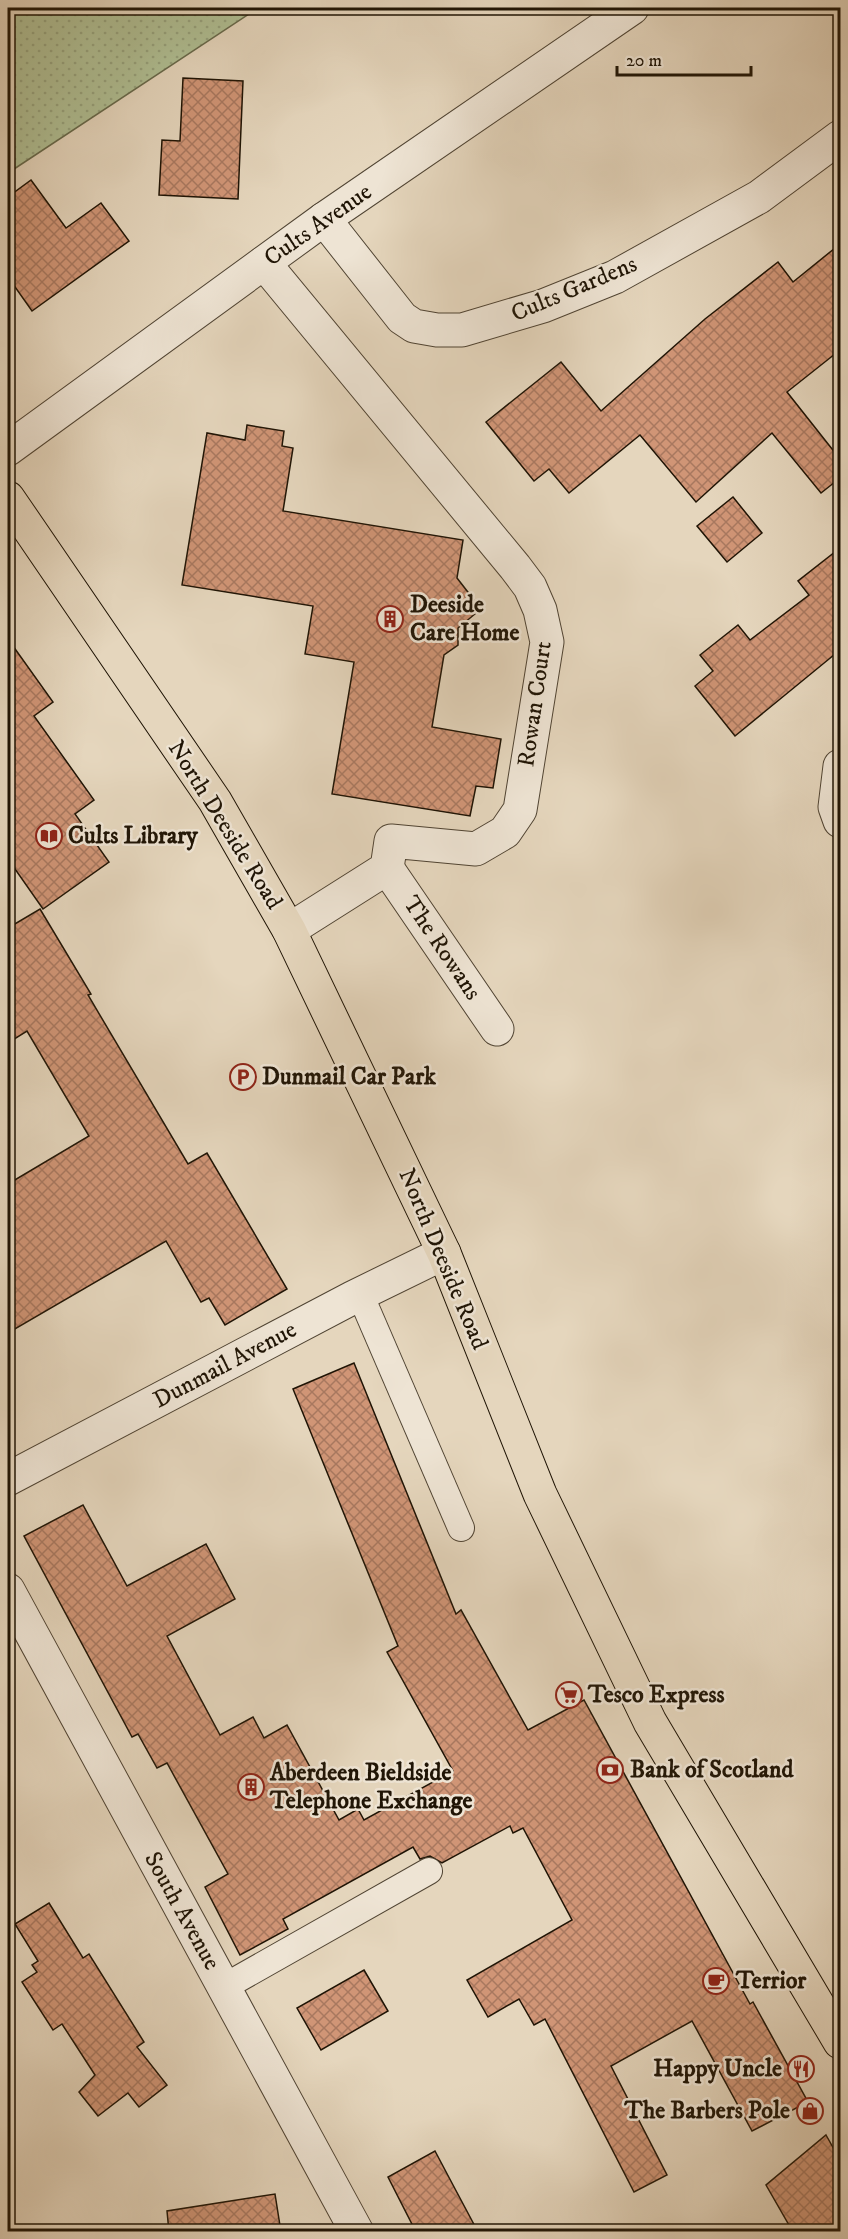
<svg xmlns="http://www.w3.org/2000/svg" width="848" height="2239" font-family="'IM FELL DW Pica',serif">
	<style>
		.park { fill: url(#park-dots); stroke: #686a4c; stroke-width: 1.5 }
		.building { fill: url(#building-cross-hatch); stroke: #1f1405; stroke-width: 1.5 }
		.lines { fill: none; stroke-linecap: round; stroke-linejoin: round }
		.service-casing { stroke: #504433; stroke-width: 28 }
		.minor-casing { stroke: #504433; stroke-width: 35 }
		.primary-casing { stroke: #1f1405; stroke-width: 35 }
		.service { stroke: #eee4d4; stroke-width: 26 }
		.minor { stroke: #eee4d4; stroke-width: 33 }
		.primary { stroke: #e5d6bd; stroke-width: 33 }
		.labels { text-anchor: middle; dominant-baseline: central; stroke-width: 5; stroke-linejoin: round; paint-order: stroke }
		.street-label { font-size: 24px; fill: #1f1405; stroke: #eee4d4 }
		.poi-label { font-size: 24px; font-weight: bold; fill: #1f1405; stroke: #eee4d4; text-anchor: start }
	</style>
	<defs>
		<pattern id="park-dots" width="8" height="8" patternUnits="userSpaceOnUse" patternTransform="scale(1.5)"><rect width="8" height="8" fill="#b0bf94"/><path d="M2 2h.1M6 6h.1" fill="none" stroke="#97a37e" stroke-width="1.8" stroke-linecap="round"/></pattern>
		<pattern id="building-cross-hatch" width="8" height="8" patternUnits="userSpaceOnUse" patternTransform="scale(1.5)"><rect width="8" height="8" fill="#d09576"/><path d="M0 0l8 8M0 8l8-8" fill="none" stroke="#a8785f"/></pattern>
	</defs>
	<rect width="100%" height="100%" fill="#e5d6bd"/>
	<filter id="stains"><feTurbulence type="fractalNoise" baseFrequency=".00333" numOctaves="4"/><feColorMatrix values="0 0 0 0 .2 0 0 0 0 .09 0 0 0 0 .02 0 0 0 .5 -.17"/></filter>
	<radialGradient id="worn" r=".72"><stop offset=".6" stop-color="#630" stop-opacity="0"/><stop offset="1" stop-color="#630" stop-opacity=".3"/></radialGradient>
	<polygon class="park" points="8,8 258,8 8,173"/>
	<g class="building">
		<polygon points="183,78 243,81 238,199 159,195 162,140 180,141"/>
		<polygon points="31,180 66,228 101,203 129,241 32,311 8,277 8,197"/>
		<polygon points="840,244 840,350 787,392 840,459 840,478 821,493 772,433 696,502 640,435 569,493 549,469 534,481 486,422 561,362 601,411 705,319 778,262 793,282"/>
		<polygon points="247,425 284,431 282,446 293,448 283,511 463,540 457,578 481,609 458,628 458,645 444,655 432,727 501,739 493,788 476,786 470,816 332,794 354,662 305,654 313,606 182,585 207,433 245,440"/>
		<polygon points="733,497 762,533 727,562 697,526"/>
		<polygon points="840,548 840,650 735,736 695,686 713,671 700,655 738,625 750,640 809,595 798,581"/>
		<polygon points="8,639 53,702 34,716 94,800 75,814 109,862 43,909 8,859"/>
		<polygon points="40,909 91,994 88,995 188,1164 207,1153 287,1289 225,1325 209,1298 201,1302 166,1241 8,1333 8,1184 89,1136 27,1031 8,1043 8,928"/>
		<polygon points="354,1363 456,1614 461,1610 528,1730 584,1700 750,2004 753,2002 808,2102 752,2131 692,2021 611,2066 667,2175 634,2192 545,2019 534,2025 519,1999 488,2017 467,1980 572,1920 523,1828 513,1833 510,1826 442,1863 430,1856 420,1859 413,1847 283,1919 288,1929 240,1955 205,1887 228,1874 167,1763 157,1768 138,1734 132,1737 24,1536 83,1505 127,1586 206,1544 235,1599 167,1636 220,1735 253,1717 264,1738 287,1725 339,1820 358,1809 364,1820 453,1771 387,1652 398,1646 293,1389"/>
		<polygon points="49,1903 83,1958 89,1954 144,2042 137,2047 167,2085 139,2107 128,2093 98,2116 79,2092 95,2075 62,2024 53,2030 22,1982 37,1972 32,1965 38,1961 15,1924"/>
		<polygon points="364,1970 388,2011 321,2050 297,2008"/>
		<polygon points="826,2135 840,2160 840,2232 793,2232 766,2185"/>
		<polygon points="435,2151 453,2185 478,2232 416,2232 388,2177"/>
		<polygon points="275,2194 281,2232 169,2232 167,2211"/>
	</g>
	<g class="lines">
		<defs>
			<g id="service">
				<polyline points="360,1294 461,1528"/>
				<polyline points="224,1987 429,1871"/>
			</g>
			<g id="minor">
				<polyline points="324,219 402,318 414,326 437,330 462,330 543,306 615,277 759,197 840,137"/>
				<polyline points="264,263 515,567 530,587 540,610 547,642 520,810 505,832 476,849 391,841 387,868 289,930"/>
				<polyline points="8,449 324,219 632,8"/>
				<polyline points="840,766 835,807 840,821"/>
				<polyline points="387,868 497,1029"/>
				<polyline points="8,1479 352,1298 444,1253"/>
				<polyline points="8,1590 357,2232"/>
			</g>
			<polyline id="primary" points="8,498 215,801 289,930 444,1253 540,1494 650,1722 840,2042"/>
		</defs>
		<use href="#service" class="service-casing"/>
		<use href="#minor" class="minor-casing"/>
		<use href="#primary" class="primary-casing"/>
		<use href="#service" class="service"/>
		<use href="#minor" class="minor"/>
		<use href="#primary" class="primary"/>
	</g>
	<defs>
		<symbol id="building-ring" viewBox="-11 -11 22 22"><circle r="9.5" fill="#eee4d4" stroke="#8f2418" stroke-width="1.5"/><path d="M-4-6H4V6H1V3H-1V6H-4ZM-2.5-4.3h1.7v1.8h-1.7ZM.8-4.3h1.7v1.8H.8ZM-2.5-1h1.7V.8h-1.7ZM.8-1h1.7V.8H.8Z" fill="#8f2418"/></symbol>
		<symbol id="library-ring" viewBox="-11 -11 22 22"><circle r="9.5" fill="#eee4d4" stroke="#8f2418" stroke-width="1.5"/><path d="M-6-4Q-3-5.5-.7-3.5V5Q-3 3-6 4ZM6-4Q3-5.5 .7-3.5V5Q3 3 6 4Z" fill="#8f2418"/></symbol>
		<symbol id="parking-ring" viewBox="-11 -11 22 22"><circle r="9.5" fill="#eee4d4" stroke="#8f2418" stroke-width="1.5"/><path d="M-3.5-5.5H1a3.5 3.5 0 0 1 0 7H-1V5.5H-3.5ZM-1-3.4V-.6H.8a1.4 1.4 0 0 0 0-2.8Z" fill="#8f2418"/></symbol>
		<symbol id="supermarket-ring" viewBox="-11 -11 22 22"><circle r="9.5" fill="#eee4d4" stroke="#8f2418" stroke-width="1.5"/><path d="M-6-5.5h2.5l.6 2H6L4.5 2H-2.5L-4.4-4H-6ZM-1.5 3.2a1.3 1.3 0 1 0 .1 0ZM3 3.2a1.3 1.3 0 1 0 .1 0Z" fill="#8f2418"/></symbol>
		<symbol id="bank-ring" viewBox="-11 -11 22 22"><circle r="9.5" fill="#eee4d4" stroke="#8f2418" stroke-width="1.5"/><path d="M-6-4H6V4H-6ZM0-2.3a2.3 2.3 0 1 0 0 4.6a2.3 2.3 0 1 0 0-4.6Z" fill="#8f2418"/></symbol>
		<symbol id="cafe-ring" viewBox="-11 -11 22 22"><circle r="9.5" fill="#eee4d4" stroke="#8f2418" stroke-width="1.5"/><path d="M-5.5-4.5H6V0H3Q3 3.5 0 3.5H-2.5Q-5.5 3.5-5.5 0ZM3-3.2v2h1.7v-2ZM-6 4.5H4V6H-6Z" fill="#8f2418"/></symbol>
		<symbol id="restaurant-ring" viewBox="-11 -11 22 22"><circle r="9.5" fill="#eee4d4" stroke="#8f2418" stroke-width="1.5"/><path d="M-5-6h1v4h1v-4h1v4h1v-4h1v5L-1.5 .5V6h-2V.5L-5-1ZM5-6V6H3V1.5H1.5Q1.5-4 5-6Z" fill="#8f2418"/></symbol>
		<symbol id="shop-ring" viewBox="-11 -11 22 22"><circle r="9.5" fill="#eee4d4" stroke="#8f2418" stroke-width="1.5"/><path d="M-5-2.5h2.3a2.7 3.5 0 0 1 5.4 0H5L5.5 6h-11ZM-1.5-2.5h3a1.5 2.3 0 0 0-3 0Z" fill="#8f2418"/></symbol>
	</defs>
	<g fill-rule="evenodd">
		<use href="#building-ring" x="375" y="604" width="30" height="30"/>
		<use href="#library-ring" x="34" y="821" width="30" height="30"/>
		<use href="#parking-ring" x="228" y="1062" width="30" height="30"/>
		<use href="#supermarket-ring" x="554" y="1680" width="30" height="30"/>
		<use href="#bank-ring" x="595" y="1755" width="30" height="30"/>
		<use href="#building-ring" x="236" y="1772" width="30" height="30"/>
		<use href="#cafe-ring" x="701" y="1966" width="30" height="30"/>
		<use href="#restaurant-ring" x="786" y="2054" width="30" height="30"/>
		<use href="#shop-ring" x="795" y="2096" width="30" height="30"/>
	</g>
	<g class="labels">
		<g class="street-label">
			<text transform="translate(318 225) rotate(-35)">Cults Avenue</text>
			<text transform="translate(574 289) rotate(-23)">Cults Gardens</text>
			<text transform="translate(535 704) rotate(-82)">Rowan Court</text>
			<text transform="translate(225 825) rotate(58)">North Deeside Road</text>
			<text transform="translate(442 948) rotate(56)">The Rowans</text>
			<text transform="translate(443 1259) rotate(67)">North Deeside Road</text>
			<text transform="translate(225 1365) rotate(-28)">Dunmail Avenue</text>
			<text transform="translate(182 1911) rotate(61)">South Avenue</text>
		</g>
		<g class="poi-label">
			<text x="410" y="605">Deeside<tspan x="410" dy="28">Care Home</tspan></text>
			<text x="68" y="836">Cults Library</text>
			<text x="262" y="1077">Dunmail Car Park</text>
			<text x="588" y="1695">Tesco Express</text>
			<text x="630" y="1770">Bank of Scotland</text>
			<text x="270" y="1773">Aberdeen Bieldside<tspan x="270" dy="28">Telephone Exchange</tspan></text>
			<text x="736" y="1981">Terrior</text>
			<text x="782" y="2069" text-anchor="end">Happy Uncle</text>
			<text x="790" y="2111" text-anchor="end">The Barbers Pole</text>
		</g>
	</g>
	<rect width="848" height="2239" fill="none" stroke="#e5d6bd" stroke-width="30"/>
	<rect x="9" y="9" width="830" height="2221" fill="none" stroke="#1f1405" stroke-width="3"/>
	<rect x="15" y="15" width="818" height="2209" fill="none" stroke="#1f1405" stroke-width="1.5"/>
	<path d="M617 66v9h134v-9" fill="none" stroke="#1f1405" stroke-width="3"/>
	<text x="626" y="66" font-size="18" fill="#1f1405" stroke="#eee4d4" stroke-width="4.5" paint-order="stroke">20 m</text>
	<rect width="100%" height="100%" filter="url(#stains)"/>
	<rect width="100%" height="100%" fill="url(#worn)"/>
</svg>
